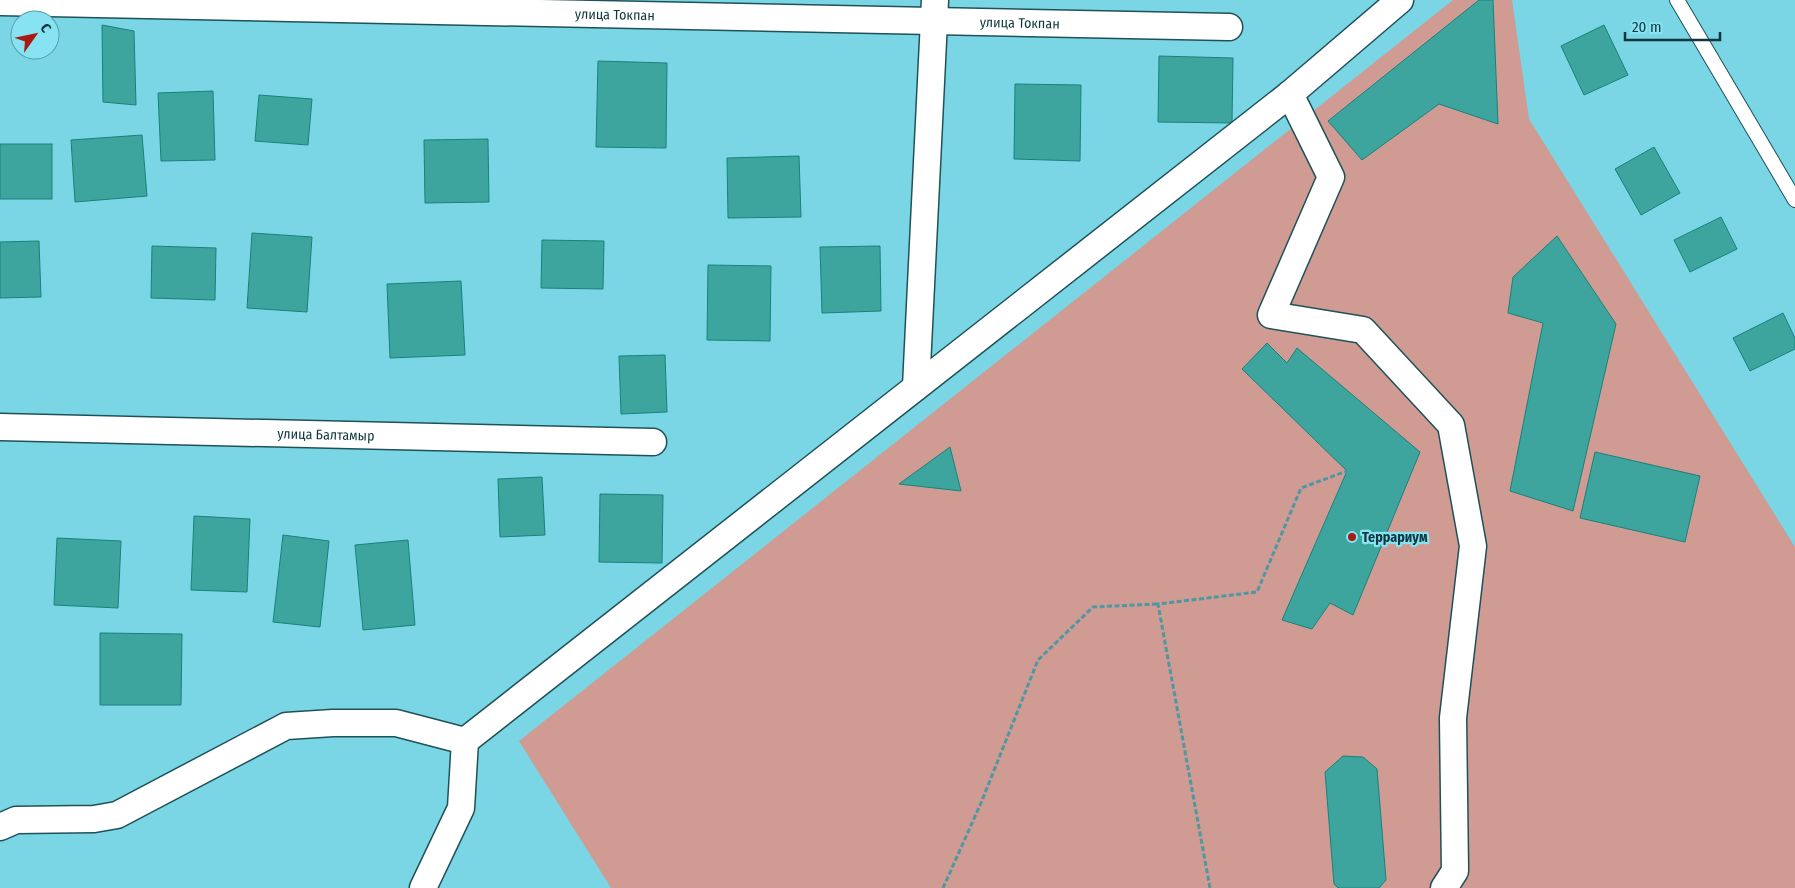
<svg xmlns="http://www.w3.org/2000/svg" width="1795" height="888" font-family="'Fira Sans Condensed',sans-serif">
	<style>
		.green { fill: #cf9b93 }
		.building { fill: #3ea59e; stroke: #17827c }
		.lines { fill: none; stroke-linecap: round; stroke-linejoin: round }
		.lane-casing { stroke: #1f5159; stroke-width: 16 }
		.street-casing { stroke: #1f5159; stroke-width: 29 }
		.path { stroke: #4f97a2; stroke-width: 3; stroke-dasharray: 5 2.5; stroke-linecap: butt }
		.lane { stroke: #fff; stroke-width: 14 }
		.street { stroke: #fff; stroke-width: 26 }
		.poi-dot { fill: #ab1913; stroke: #87e3f2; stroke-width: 2 }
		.labels { text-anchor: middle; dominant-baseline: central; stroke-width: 4.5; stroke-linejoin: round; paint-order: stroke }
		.street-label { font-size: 14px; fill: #0f373d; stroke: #87e3f2 }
		.poi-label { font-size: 14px; font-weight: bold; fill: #0f373d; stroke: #87e3f2; text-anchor: start }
	</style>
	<rect width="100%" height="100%" fill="#7ad6e5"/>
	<polygon class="green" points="1453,0 1512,0 1529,119 1795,547 1795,888 611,888 519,741"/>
	<g class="building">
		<polygon points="1479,0 1493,0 1498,124 1439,104 1362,160 1328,121"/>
		<polygon points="102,25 134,31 136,105 103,102"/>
		<polygon points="1604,25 1628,75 1584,95 1561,46"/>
		<polygon points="1159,56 1233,58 1232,123 1158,122"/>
		<polygon points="598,61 667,63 666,148 596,147"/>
		<polygon points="1015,84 1081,85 1080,161 1014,159"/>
		<polygon points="213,91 215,160 161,161 158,93"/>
		<polygon points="259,95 312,99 308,145 255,141"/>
		<polygon points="142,135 147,196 75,202 71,140"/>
		<polygon points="488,139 489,202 425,203 424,140"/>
		<rect x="0" y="144" width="52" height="55"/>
		<polygon points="1654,147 1680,193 1641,215 1615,169"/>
		<polygon points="799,156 801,217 728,218 727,158"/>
		<polygon points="1721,217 1737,249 1690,272 1674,240"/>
		<polygon points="252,233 312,237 307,312 247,308"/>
		<polygon points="1557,236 1616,324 1573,511 1510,491 1543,323 1508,313 1513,277"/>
		<polygon points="542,240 604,241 603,289 541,288"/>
		<polygon points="39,241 41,297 0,298 0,242"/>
		<polygon points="152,246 216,248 215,300 151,298"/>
		<polygon points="880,246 881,311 822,313 820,247"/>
		<polygon points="708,265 771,266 770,341 707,340"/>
		<polygon points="461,281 465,355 390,358 387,284"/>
		<polygon points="1783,313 1795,338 1795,349 1750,371 1733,338"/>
		<polygon points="1267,343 1287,363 1297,348 1420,452 1353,615 1330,603 1312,629 1282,620 1347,471 1242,369"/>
		<polygon points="665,355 667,412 621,414 619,356"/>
		<polygon points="950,447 961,491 899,484"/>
		<polygon points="1595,452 1700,476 1685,542 1580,518"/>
		<polygon points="542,477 545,535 500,537 498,479"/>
		<polygon points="600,494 663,495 662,563 599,562"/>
		<polygon points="194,516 250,519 247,592 191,590"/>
		<polygon points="283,535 329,541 320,627 273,622"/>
		<polygon points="57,538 121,541 118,608 54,605"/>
		<polygon points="408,540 415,625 363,630 355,545"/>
		<polygon points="100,633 182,634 181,705 100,705"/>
		<polygon points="1343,756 1363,757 1377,769 1386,880 1379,888 1338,888 1334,884 1325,772"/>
	</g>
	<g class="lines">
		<defs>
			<polyline id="lane" points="1677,0 1795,200"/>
			<g id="street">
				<path id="s1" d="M 0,2 L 1229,27"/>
				<polyline points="1290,94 1331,177 1271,315 1363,330 1451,425 1473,546 1453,718 1455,871 1444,888"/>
				<polyline points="916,387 935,0"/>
				<path id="s2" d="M 0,427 L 653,442"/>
				<polyline points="0,827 16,820 94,819 117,815 286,726 333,723 396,723 465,741"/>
				<polyline points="423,888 461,808 465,741 1290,94 1400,0"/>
			</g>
		</defs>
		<use href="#lane" class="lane-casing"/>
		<use href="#street" class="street-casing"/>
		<g class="path">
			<polyline points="943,888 981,803 1038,660 1093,607 1158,604"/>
			<polyline points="1210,888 1158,604 1257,592 1301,488 1347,471"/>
		</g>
		<use href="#lane" class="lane"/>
		<use href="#street" class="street"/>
	</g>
	<circle class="poi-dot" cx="1352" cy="537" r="5"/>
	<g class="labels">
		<g class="street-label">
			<text stroke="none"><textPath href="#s1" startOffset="615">улица Токпан</textPath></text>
			<text stroke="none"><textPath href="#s1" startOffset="1020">улица Токпан</textPath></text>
			<text stroke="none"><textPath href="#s2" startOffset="326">улица Балтамыр</textPath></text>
		</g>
		<g class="poi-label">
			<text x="1362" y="537">Террариум</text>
		</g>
	</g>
	<g transform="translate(35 35) rotate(57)"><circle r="24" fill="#87e3f2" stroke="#579eaa"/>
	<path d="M0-4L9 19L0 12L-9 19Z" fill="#ab1913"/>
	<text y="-8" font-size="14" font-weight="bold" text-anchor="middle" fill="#0f373d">С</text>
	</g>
	<path d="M1625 32v8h95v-8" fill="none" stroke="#0f373d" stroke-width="2.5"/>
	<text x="1632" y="32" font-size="15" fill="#0f373d" stroke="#87e3f2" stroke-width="4" paint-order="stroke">20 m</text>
</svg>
